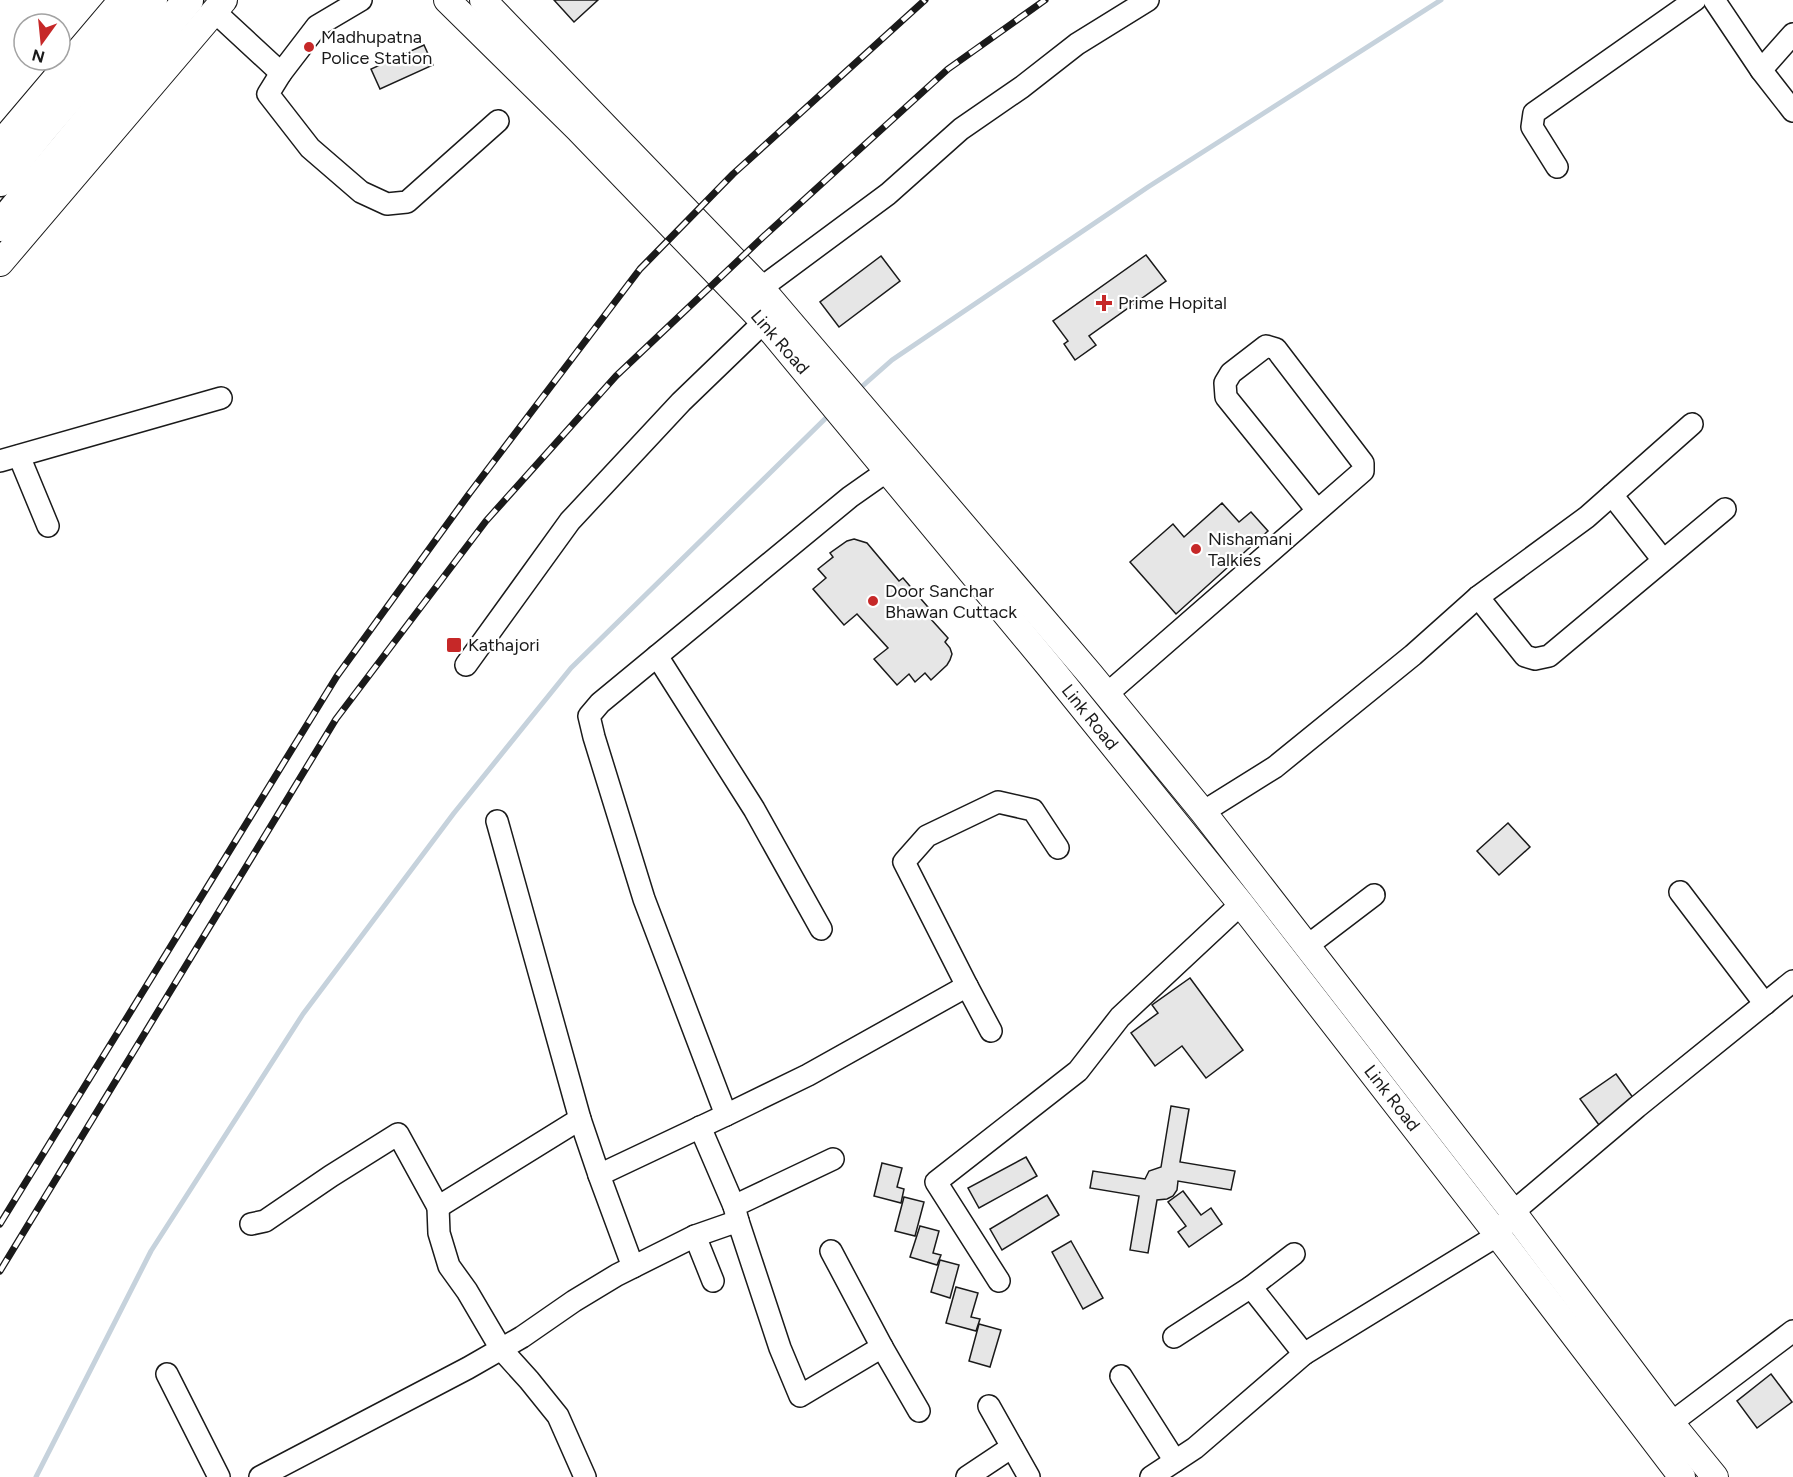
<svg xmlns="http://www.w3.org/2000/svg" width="1793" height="1477" font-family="Figtree,sans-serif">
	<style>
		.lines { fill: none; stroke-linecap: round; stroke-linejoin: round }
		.stream { stroke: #c6d2dc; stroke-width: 5 }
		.building { fill: #e6e6e6; stroke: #1a1a1a; stroke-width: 1.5 }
		.minor-casing { stroke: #1a1a1a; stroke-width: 24 }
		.major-casing { stroke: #1a1a1a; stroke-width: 28 }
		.highway-casing { stroke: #1a1a1a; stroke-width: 33 }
		.minor { stroke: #fff; stroke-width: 21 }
		.major { stroke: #fff; stroke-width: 26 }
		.highway { stroke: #fff; stroke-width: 30 }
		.rail-casing { stroke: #1a1a1a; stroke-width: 7 }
		.rail { stroke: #fff; stroke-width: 4.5; stroke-dasharray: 14; stroke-linecap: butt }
		.poi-dot { fill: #c62828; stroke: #fff; stroke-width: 2 }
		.labels { text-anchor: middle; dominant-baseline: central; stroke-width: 4.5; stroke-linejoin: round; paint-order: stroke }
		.poi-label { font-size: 18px; fill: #1a1a1a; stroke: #fff; text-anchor: start }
		.street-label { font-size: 18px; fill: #1a1a1a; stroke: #fff }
	</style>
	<rect width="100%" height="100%" fill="#fff"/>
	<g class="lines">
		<!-- stream -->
		<g class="stream">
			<path d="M 858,390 L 892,360 L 1148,187 L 1441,0"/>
			<path d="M 36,1477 L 151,1251 L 303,1014 L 454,813 L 571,668 L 831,413"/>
		</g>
	</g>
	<!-- building -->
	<g class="building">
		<path d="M 554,0 L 598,0 L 574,22 Z"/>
		<path d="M 424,45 L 433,65 L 380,89 L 371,69 Z"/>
		<path d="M 1146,255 L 1166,281 L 1089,336 L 1096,345 L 1075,360 L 1064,344 L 1068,341 L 1053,321 Z"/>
		<path d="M 881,256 L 900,281 L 839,327 L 820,302 Z"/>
		<path d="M 1222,503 L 1239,522 L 1251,512 L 1268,531 L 1176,614 L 1130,562 L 1173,524 L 1184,537 Z"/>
		<path d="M 854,539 L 867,543 L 899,581 L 903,578 L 933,613 L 929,617 L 948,638 L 945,642 L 950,648 L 952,654 L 950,660 L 947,665 L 931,680 L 925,673 L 915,682 L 909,674 L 897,685 L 874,659 L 888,648 L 857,614 L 844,625 L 813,589 L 826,578 L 818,569 L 833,557 L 830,553 L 847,541 Z"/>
		<path d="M 1508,823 L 1530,847 L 1499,875 L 1477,851 Z"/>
		<path d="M 1190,978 L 1243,1050 L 1206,1078 L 1182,1046 L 1155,1066 L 1131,1033 L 1158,1013 L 1152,1005 Z"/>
		<path d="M 1616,1074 L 1634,1099 L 1599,1125 L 1580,1099 Z"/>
		<path d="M 1171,1106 L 1189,1109 L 1180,1162 L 1235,1171 L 1231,1190 L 1178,1181 L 1177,1190 L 1173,1196 L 1167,1199 L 1157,1200 L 1148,1253 L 1130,1250 L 1139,1196 L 1090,1188 L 1093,1171 L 1145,1179 L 1149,1171 L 1161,1167 Z"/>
		<path d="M 1026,1157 L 1037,1176 L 979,1208 L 968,1188 Z"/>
		<path d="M 882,1163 L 902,1168 L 897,1187 L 904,1189 L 901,1203 L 874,1196 Z"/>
		<path d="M 1183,1191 L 1201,1215 L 1211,1208 L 1222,1224 L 1189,1247 L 1178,1232 L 1186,1226 L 1168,1202 Z"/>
		<path d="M 1047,1195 L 1059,1215 L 1002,1250 L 990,1229 Z"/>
		<path d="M 904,1197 L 924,1202 L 915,1236 L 895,1231 Z"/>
		<path d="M 920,1226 L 939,1231 L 933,1253 L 941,1255 L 937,1265 L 910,1257 Z"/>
		<path d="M 1071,1241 L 1103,1298 L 1083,1309 L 1052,1252 Z"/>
		<path d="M 940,1260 L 959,1265 L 950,1298 L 931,1292 Z"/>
		<path d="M 956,1287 L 978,1293 L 971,1317 L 980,1319 L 976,1331 L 946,1323 Z"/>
		<path d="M 979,1324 L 1001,1330 L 990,1367 L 969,1361 Z"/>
		<path d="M 1771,1374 L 1792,1402 L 1757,1428 L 1737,1401 Z"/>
	</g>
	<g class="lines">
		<!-- minor casing -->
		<g class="minor-casing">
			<g id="minor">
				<path d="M 1714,0 L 1761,70 L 1793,111"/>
				<path d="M 214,11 L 281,73 L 317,26 L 361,0"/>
				<path d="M 1761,70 L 1793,34"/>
				<path d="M 281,73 L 268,94 L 310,148 L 361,192 L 387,204 L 407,202 L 498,121"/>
				<path d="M 1557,167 L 1532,127 L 1534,113 L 1695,0"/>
				<path d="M 761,288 L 888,194 L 961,129 L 1022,87 L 1077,44 L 1148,0"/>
				<path d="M 19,456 L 48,526"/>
				<path d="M 0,461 L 221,398"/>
				<path d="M 1612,495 L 1663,560"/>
				<path d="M 1478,597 L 1525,656 L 1535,659 L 1549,656 L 1725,509"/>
				<path d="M 657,656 L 754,809 L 821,929"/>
				<path d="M 466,665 L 570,521 L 681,402 L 764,322"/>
				<path d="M 1107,694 L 1363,471 L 1363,463 L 1276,349 L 1266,346 L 1231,373 L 1225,383 L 1226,397 L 1317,510"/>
				<path d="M 1203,812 L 1275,767 L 1413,655 L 1478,597 L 1587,517 L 1692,424"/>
				<path d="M 497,821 L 580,1119 L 599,1175 L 726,1115 L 644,899 L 594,737 L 589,716 L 600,703 L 850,497 L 887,471"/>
				<path d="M 1680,892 L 1765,1004"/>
				<path d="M 1307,946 L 1374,895"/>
				<path d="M 967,986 L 904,862 L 927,836 L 998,802 L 1033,810 L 1058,848"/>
				<path d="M 726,1115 L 808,1075 L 967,986 L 991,1031"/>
				<path d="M 700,1127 L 734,1206"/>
				<path d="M 599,1175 L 633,1267"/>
				<path d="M 438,1207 L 439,1233 L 449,1266 L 467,1291 L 501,1349 L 529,1380 L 558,1416 L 585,1477"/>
				<path d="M 738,1221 L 734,1206 L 833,1159"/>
				<path d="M 251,1224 L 265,1221 L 331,1176 L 398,1134 L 438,1207 L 580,1119"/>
				<path d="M 695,1236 L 713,1281"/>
				<path d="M 831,1251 L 882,1347"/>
				<path d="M 999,1281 L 936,1182 L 1078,1071 L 1120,1017 L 1241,904"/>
				<path d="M 1251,1287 L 1294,1254"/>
				<path d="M 1174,1337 L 1251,1287 L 1304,1354"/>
				<path d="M 167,1374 L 219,1477"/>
				<path d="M 1121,1376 L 1175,1461"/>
				<path d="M 989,1406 L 1029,1477"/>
				<path d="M 1671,1423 L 1793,1331"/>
				<path d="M 260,1477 L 468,1368 L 522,1337 L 574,1301 L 617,1275 L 695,1236 L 738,1221 L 780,1348 L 800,1396 L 882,1347 L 919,1411"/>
				<path d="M 967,1477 L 1012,1447"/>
				<path d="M 1151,1477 L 1195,1448 L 1304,1354 L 1498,1235 L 1513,1212 L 1637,1107 L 1793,981"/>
			</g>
		</g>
		<!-- major casing -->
		<g class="major-casing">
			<g id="major">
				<path d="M 447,0 L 578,129 L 764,322 L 1049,666 L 1241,904 L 1490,1225 L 1682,1477"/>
				<path d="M 483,0 L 761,288 L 1090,674 L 1203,812 L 1513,1212 L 1671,1423 L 1715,1477"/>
				<path d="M 0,144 L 122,0"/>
				<path d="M 0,263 L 224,0"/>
			</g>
		</g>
		<!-- highway casing -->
		<g class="highway-casing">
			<g id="highway">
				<path d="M 0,181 L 42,129 L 152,0"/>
				<path d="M 0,226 L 188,0"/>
			</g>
		</g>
		<!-- minor -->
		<use href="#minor" class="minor"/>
		<!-- major -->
		<use href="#major" class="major"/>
		<!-- highway -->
		<use href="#highway" class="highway"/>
		<!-- rail casing -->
		<g class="rail-casing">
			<g id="rail">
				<path d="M 0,1224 L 337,676 L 469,494 L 640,269 L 733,174 L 925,0"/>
				<path d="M 0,1271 L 336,719 L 486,521 L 616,376 L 763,237 L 948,69 L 1045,0"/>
			</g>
		</g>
		<!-- rail -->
		<use href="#rail" class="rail"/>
	</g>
	<!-- markers -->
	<g class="poi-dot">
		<circle cx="309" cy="47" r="6"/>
		<path d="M1101 294h6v6h6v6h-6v6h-6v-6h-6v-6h6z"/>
		<circle cx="1196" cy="549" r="6"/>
		<circle cx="873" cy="601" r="6"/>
		<rect x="446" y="637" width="16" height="16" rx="3"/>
	</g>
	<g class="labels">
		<!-- poi labels -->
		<g class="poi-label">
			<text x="321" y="37">Madhupatna<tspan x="321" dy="21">Police Station</tspan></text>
			<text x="1118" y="303">Prime Hopital</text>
			<text x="1208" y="539">Nishamani<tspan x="1208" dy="21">Talkies</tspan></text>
			<text x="885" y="591">Door Sanchar<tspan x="885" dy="21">Bhawan Cuttack</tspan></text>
			<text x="468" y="645">Kathajori</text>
		</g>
		<!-- street labels -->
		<g class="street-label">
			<text transform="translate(780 342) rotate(49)">Link Road</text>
			<text transform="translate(1090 717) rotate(51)">Link Road</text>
			<text transform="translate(1392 1098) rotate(52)">Link Road</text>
		</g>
	</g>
	<!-- north arrow -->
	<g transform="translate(42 42) rotate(195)"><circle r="28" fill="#ffffff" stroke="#a3a3a3" stroke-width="1.5"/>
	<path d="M0-4.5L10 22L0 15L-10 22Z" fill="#c62828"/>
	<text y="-9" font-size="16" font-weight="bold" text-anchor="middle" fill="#1a1a1a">N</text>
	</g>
</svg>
